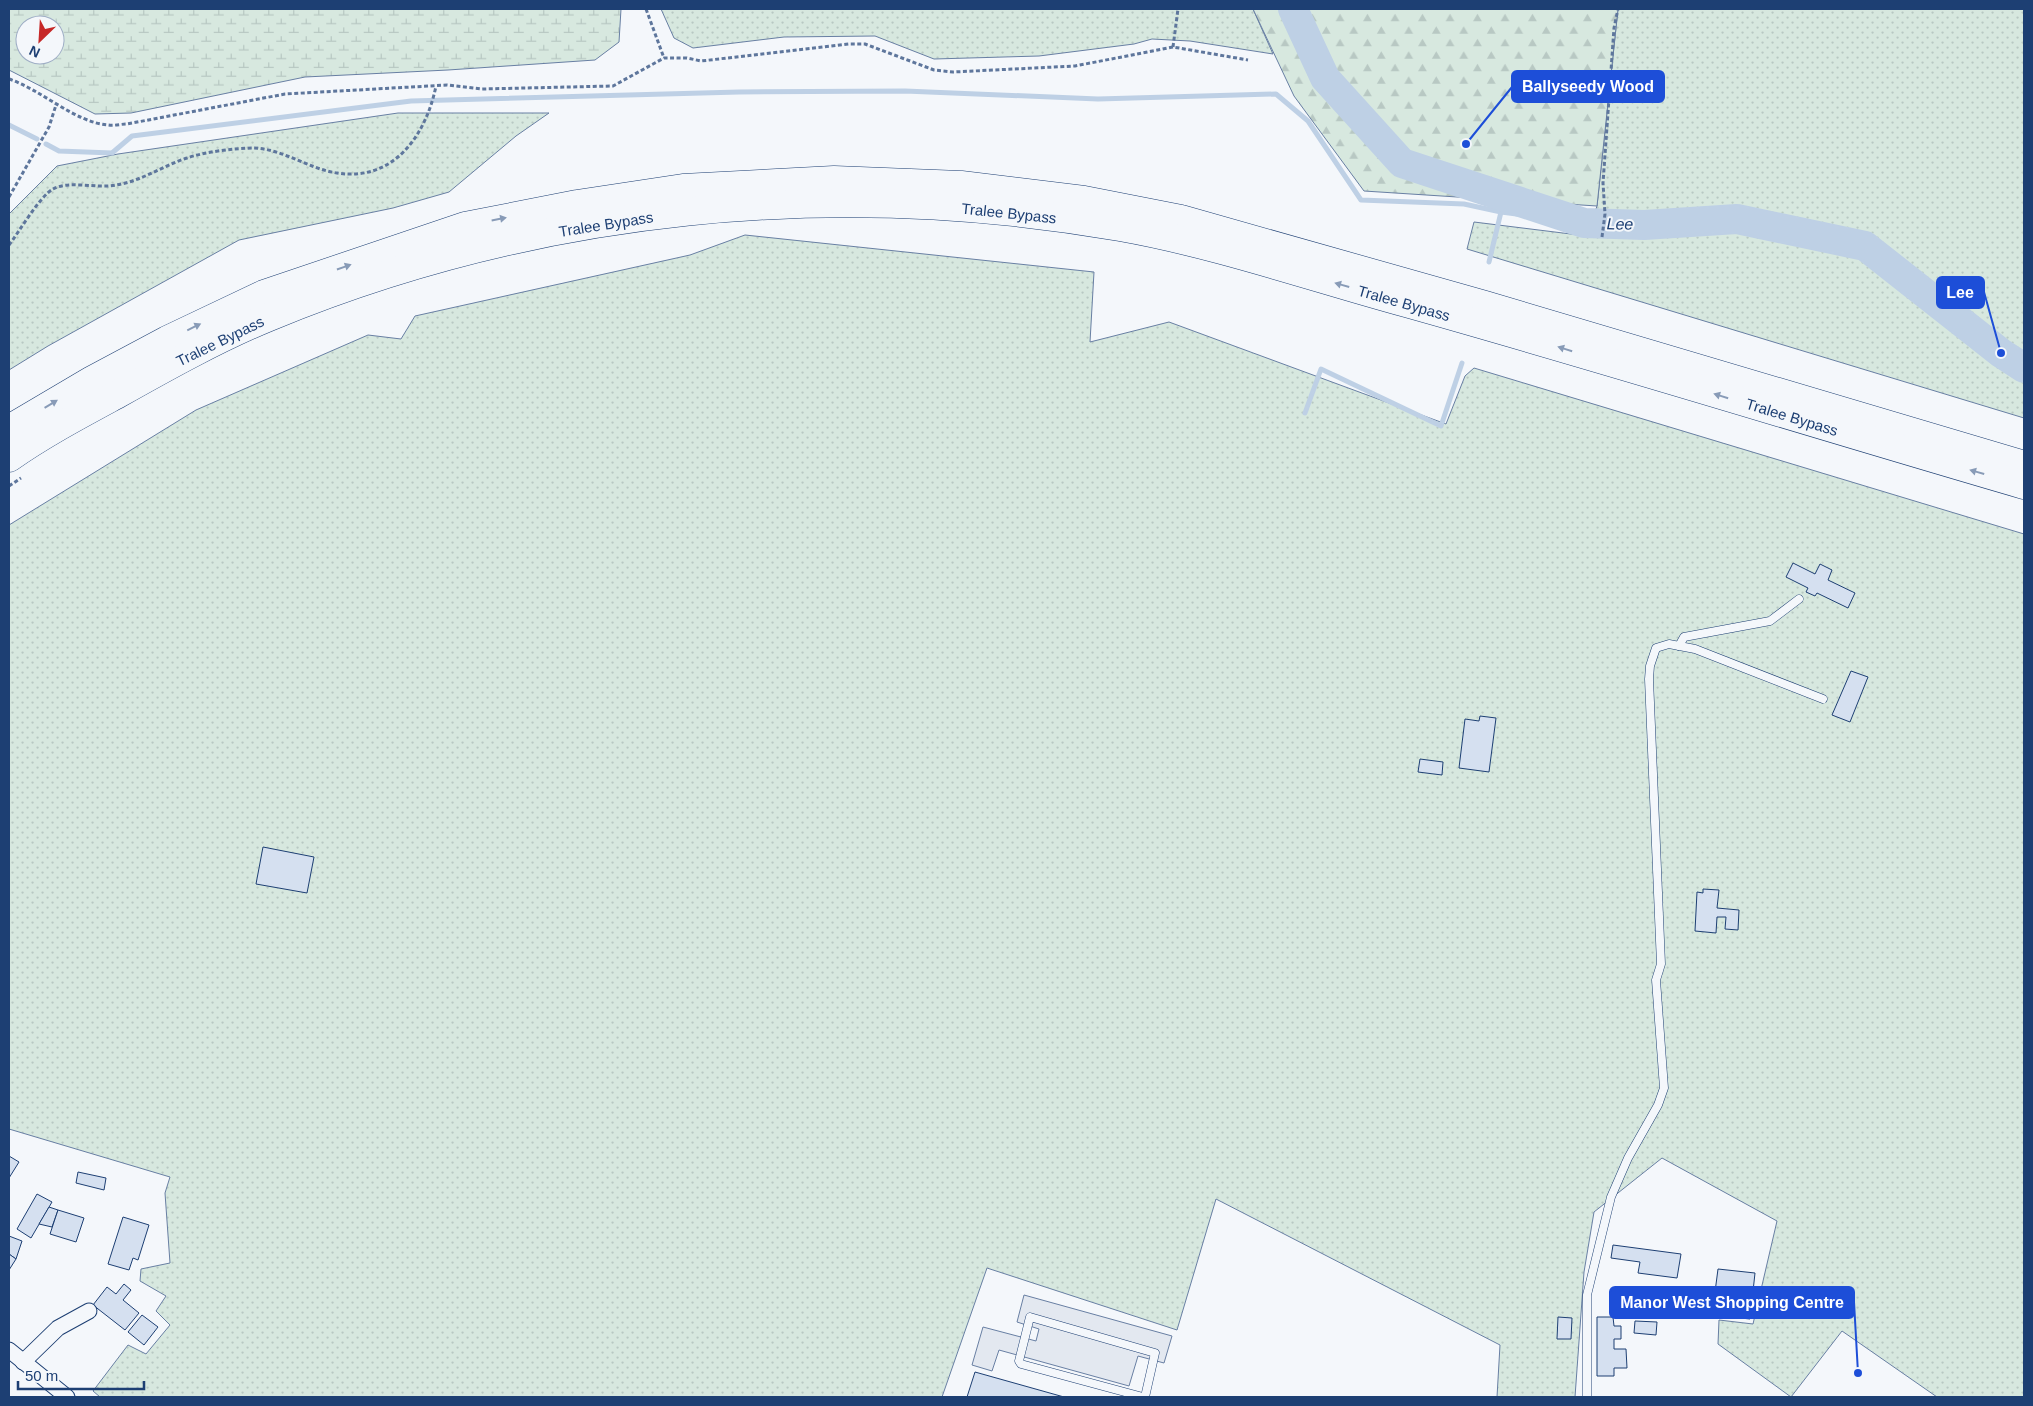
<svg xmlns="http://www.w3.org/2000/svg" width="2033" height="1406" font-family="Helvetica,sans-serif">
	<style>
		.grass { fill: url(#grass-dots); stroke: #687fa3 }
		.forest { fill: url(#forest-firs); stroke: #687fa3 }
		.wetland { fill: url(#wetland-marsh); stroke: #687fa3; fill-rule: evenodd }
		.parking { fill: #e3e8f0; stroke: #687fa3 }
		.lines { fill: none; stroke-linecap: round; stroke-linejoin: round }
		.stream { stroke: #bed0e5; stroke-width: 5 }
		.river { stroke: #bed0e5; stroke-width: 30 }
		.building { fill: #d5e0f0; stroke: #1d3f73 }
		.lane-casing { stroke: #1d3f73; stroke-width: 9 }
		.street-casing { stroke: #1d3f73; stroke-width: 17 }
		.highway-casing { stroke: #1d3f73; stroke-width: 29 }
		.path { stroke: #5e769c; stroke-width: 3; stroke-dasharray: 4 2.5; stroke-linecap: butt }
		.lane { stroke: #f4f7fb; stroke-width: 8 }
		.street { stroke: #f4f7fb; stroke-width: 15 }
		.highway { stroke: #f4f7fb; stroke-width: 28 }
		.oneway { fill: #889bb7 }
		.labels { text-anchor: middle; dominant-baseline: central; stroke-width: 4; stroke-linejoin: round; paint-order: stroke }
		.street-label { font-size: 15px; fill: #1d3f73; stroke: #f4f7fb }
		.water-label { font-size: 16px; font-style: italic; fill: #1d3f73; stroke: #f4f7fb }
		.leader { fill: none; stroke: #1d4ed8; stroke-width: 2 }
		.callout-dot { fill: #1d4ed8; stroke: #f4f7fb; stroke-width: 2 }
		.callout { fill: #1d4ed8; stroke: #1d4ed8; stroke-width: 2 }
		.callout-label { font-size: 16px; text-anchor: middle; font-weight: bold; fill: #fff }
	</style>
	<defs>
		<pattern id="grass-dots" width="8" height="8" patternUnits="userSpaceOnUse" patternTransform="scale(1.25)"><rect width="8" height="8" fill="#d7e8df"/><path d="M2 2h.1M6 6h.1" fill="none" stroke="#b8c8c3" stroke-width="1.8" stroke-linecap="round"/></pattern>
		<pattern id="forest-firs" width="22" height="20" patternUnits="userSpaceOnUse" patternTransform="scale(1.25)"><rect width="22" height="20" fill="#d7e8df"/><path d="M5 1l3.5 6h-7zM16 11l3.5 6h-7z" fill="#b8c8c3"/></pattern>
		<pattern id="wetland-marsh" width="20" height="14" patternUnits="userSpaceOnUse" patternTransform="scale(1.25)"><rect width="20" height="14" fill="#d7e8df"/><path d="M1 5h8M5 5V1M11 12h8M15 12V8" fill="none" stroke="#b8c8c3"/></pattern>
	</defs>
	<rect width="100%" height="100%" fill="#f4f7fb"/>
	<!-- grass -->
	<g class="grass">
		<path d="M 661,9 L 1253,9 L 1273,54 L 1190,41 L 1152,39 L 1134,44 L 1039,56 L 934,59 L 875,36 L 784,37 L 693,48 L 674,38 Z"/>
		<path d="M 1618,9 L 2024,9 L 2024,418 L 1467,249 L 1474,222 L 1587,236 L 1597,206 Z"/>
		<path d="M 398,113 L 549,113 L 516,136 L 449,192 L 393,208 L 239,240 L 48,346 L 9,370 L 9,214 L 57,166 L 118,154 Z"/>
		<path d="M 745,235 L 1094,272 L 1090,342 L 1169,322 L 1446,424 L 1465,376 L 1474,368 L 2024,534 L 2024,1397 L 1937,1397 L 1842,1331 L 1791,1397 L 1718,1344 L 1719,1320 L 1753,1324 L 1777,1221 L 1662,1158 L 1594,1212 L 1584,1272 L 1575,1397 L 1497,1397 L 1500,1345 L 1216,1199 L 1177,1330 L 987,1268 L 942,1397 L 100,1397 L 93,1391 L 128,1345 L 146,1354 L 170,1325 L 156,1311 L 166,1296 L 140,1281 L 141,1269 L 170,1263 L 165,1193 L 170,1177 L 9,1129 L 9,525 L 196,410 L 368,335 L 401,339 L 415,316 L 690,255 Z"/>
	</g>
	<!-- forest -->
	<path class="forest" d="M 1253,9 L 1618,9 L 1597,206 L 1364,191 L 1294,96 Z"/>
	<!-- wetland -->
	<path class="wetland" d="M 9,9 L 621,9 L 619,42 L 595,60 L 448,70 L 305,77 L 131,113 L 95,114 L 9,70 ZM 25,25 L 55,25 L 55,55 L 25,55 Z"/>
	<!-- parking -->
	<path class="parking" d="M 1024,1295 L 1172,1336 L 1164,1363 L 1138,1356 L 1129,1386 L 999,1350 L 992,1371 L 972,1365 L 983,1327 L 1036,1341 L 1039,1329 L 1017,1322 Z"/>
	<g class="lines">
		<!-- stream -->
		<g class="stream">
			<path d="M 9,125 L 37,139"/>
			<path d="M 46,144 L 59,151 L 112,153 L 132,136 L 411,101 L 739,92 L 905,91 L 1098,99 L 1276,94 L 1308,121 L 1361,200 L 1464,204 L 1501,212 L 1584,223"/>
			<path d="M 1489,262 L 1501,212"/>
			<path d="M 1305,413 L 1321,369 L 1441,426 L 1462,363"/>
		</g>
		<!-- river -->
		<path class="river" d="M 1293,9 L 1325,78 L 1402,163 L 1584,223 L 1644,225 L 1737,219 L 1865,246 L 2001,353 L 2024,368"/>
	</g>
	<!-- building -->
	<g class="building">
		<path d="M 1793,563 L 1815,574 L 1820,564 L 1832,570 L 1828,580 L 1855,593 L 1848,608 L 1817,593 L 1815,596 L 1806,592 L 1808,588 L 1786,577 Z"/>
		<path d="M 1851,671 L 1868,677 L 1850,722 L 1832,715 Z"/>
		<path d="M 1480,716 L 1496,718 L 1489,772 L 1459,768 L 1465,719 L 1479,721 Z"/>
		<path d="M 1420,759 L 1443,762 L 1442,775 L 1418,772 Z"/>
		<path d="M 263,847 L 314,857 L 307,893 L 256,884 Z"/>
		<path d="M 1703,889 L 1719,890 L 1717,908 L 1739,910 L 1738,930 L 1725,929 L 1726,917 L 1717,917 L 1716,933 L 1695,931 L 1697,892 L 1703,893 Z"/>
		<path d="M 9,1156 L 19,1162 L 9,1178 Z"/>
		<path d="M 78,1172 L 106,1178 L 104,1190 L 76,1183 Z"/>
		<path d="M 37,1194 L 52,1202 L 31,1238 L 17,1229 Z"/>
		<path d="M 49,1207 L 58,1210 L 52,1227 L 39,1224 Z"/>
		<path d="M 58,1210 L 84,1218 L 76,1242 L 50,1234 Z"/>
		<path d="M 123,1217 L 149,1225 L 138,1260 L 133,1258 L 129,1270 L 108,1264 Z"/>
		<path d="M 9,1236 L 22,1241 L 16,1259 L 9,1254 Z"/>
		<path d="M 1613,1245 L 1681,1254 L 1677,1278 L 1638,1273 L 1640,1262 L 1611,1258 Z"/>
		<path d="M 9,1254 L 16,1259 L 9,1270 Z"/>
		<path d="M 1718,1269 L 1755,1273 L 1750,1319 L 1712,1315 Z"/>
		<path d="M 124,1284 L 131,1290 L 123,1300 L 139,1313 L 125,1330 L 93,1305 L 107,1287 L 116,1294 Z"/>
		<path d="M 142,1315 L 158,1327 L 144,1345 L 128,1332 Z"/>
		<path d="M 1558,1317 L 1572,1318 L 1571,1339 L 1557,1339 Z"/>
		<path d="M 1597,1317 L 1613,1317 L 1614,1326 L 1621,1326 L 1621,1339 L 1614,1339 L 1614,1349 L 1626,1349 L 1627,1368 L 1614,1368 L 1614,1376 L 1597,1376 Z"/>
		<path d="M 1635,1321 L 1657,1322 L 1656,1335 L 1634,1333 Z"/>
		<path d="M 975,1372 L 1064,1397 L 967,1397 Z"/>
	</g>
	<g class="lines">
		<!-- lane casing -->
		<g class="lane-casing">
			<g id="lane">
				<path d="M 1679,646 L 1684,637 L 1770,621 L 1799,599"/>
				<path d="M 1143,1397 L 1021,1364 L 1019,1361 L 1030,1317 L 1155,1353 L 1145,1397"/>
				<path d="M 1587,1397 L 1587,1295 L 1611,1197 L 1628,1158 L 1658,1105 L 1664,1088 L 1656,980 L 1661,964 L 1649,679 L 1650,666 L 1656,648 L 1669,644 L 1695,649 L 1823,699"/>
			</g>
		</g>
		<!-- street casing -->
		<g class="street-casing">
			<g id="street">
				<path d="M 9,1350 L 67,1397"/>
				<path d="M 23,1362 L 58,1328 L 89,1311"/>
			</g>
		</g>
		<!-- highway casing -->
		<g class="highway-casing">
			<g id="highway">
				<path d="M 9,429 L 92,380 L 167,340 L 264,294 L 465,226 L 577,204 L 683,188 L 834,180 L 961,185 L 1084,200 L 1181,219 L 1485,305 L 2024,465"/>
				<path d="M 9,458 C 43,434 81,414 118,394 C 166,367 218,338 269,317 C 537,206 834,177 1120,227 C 1216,244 1311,277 1406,303 C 1613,361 1818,425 2024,485"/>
			</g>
		</g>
		<!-- path -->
		<g class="path">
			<path d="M 646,9 L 664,58"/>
			<path d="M 1173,47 L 1178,9"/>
			<path d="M 9,79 C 40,89 76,123 108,125 C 114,126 121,124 127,124 L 285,94 L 447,85 L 482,89 L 613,86 L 664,58 L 687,58 L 701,61 L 849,44 L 865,44 L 934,70 L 953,72 L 1075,66 L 1173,47 L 1248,60"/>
			<path d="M 9,197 L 49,127 L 56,105"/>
			<path d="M 1602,237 L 1605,214 L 1603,183 L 1614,28 L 1618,9"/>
			<path d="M 9,245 C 19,232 40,196 53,189 C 69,180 97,189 116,185 C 142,181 162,166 187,158 C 204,152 235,148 254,148 C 283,149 309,169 337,173 C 394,182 426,135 436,86"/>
			<path d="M 9,486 L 21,478"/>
		</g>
		<!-- lane -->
		<use href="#lane" class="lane"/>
		<!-- street -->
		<use href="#street" class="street"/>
		<!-- highway -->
		<use href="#highway" class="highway"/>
	</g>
	<!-- one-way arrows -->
	<defs><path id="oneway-solid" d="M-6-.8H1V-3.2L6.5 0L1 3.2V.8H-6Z" transform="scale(1.25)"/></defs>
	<g class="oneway">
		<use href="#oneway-solid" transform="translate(499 219) rotate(-11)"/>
		<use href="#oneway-solid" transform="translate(344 267) rotate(-19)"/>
		<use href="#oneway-solid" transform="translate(1342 285) rotate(-164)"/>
		<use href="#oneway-solid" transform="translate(194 327) rotate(-26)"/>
		<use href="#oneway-solid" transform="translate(1565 349) rotate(-163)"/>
		<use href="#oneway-solid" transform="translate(1721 396) rotate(-163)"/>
		<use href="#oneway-solid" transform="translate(51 404) rotate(-31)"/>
		<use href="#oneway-solid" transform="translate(1977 472) rotate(-164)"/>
	</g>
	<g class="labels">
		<!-- street labels -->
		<g class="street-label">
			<text transform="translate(1009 213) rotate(6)">Tralee Bypass</text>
			<text transform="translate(606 224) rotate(-9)">Tralee Bypass</text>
			<text transform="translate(1404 303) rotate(16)">Tralee Bypass</text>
			<text transform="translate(220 341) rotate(-26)">Tralee Bypass</text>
			<text transform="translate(1792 417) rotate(17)">Tralee Bypass</text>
		</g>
		<!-- water labels -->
		<g class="water-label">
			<text transform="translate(1620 224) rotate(1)">Lee</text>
		</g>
	</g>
	<!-- callouts -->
	<path class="leader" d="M1466 144L1512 87M2001 353L1984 292M1858 1373L1854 1302"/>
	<g class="callout-dot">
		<circle cx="1466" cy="144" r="5"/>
		<circle cx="2001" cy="353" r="5"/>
		<circle cx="1858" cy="1373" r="5"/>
	</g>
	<g class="callout">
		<rect x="1512" y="71" width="152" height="31" rx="5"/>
		<rect x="1937" y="277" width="47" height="31" rx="5"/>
		<rect x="1610" y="1287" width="244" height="31" rx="5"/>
	</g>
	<g class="callout-label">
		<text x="1588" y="92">Ballyseedy Wood</text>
		<text x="1960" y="298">Lee</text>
		<text x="1732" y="1308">Manor West Shopping Centre</text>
	</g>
	<!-- border -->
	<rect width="2033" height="1406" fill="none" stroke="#1d3f73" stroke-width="20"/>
	<!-- north arrow -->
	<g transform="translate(40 40) rotate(205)"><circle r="24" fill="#f4f7fb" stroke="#9eadc5"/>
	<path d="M0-4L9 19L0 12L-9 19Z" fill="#c62828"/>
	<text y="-8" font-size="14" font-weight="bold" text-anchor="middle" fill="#1d3f73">N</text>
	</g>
	<!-- scale -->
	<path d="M18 1381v8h126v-8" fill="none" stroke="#1d3f73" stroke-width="2.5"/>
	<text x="25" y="1381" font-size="15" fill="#1d3f73" stroke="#f4f7fb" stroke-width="4" paint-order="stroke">50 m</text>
</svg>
